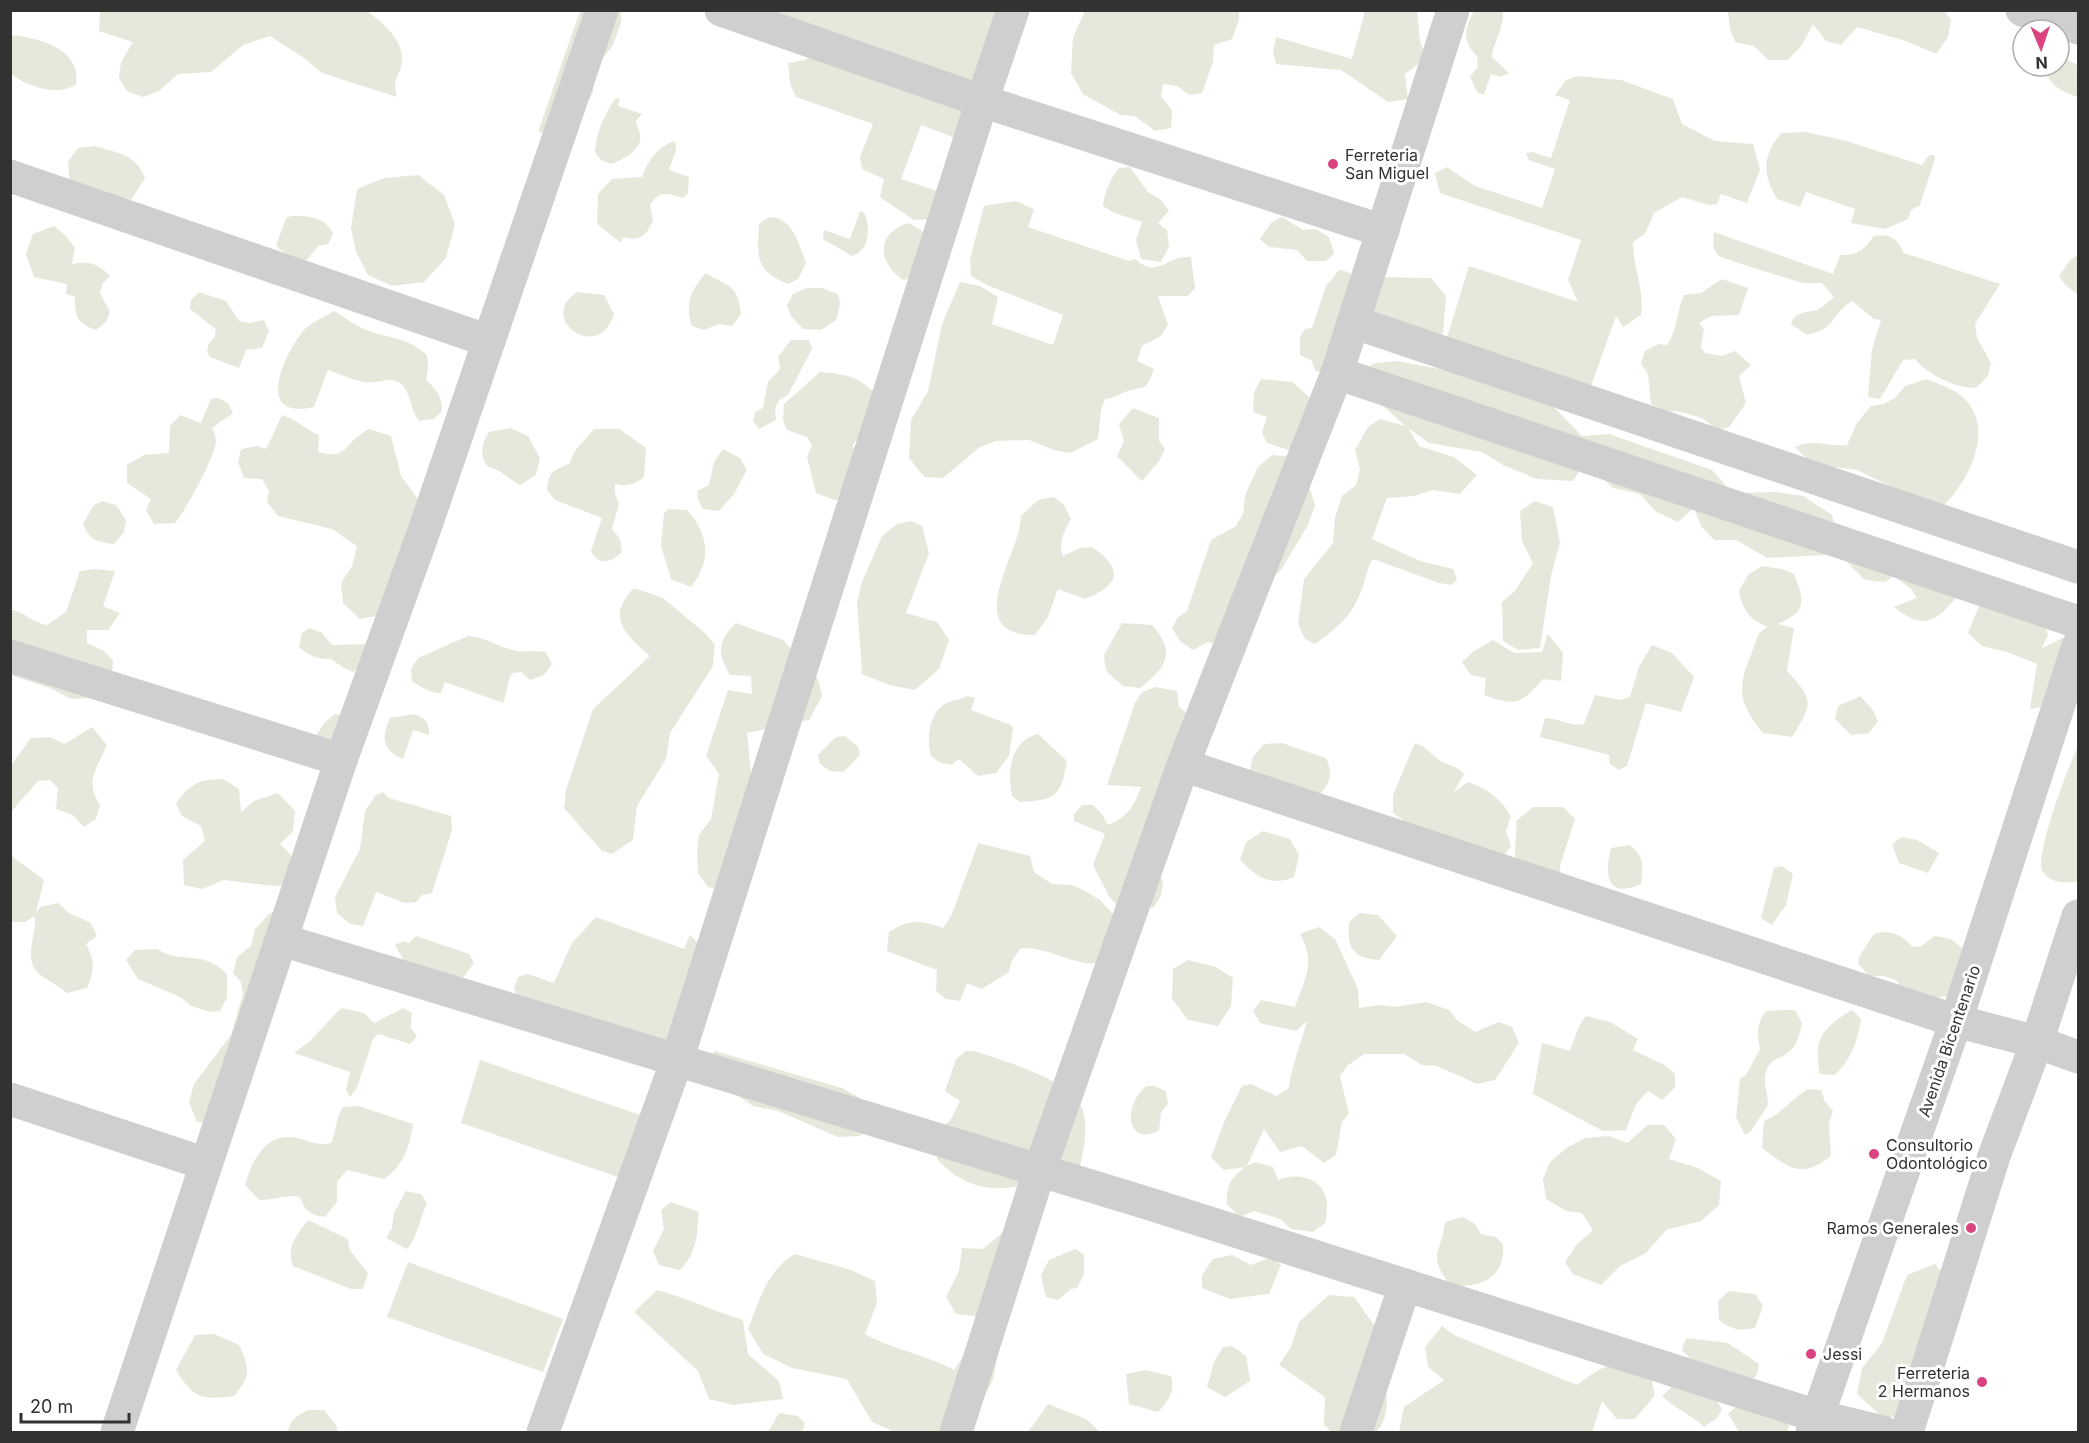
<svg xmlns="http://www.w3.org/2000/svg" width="2089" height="1443" font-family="Inter,sans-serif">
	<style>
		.green { fill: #e7e8dc }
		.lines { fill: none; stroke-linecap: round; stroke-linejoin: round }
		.minor { stroke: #cfcfcf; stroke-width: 33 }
		.poi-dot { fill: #da4380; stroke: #fff; stroke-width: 2 }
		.labels { text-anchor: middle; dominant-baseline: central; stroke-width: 6; stroke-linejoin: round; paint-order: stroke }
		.poi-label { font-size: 16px; fill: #323232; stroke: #fff; text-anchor: start }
		.street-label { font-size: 16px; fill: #323232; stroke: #fff }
	</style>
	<rect width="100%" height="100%" fill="#fff"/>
	<!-- green -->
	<g class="green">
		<path d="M 1417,10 L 1420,41 L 1426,58 L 1405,74 L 1408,99 L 1388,102 L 1341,70 L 1276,64 L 1273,51 L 1276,37 L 1352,59 L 1365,11 Z"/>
		<path d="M 100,11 L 367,11 C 382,22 403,39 402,60 C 401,76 391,78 397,97 L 322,73 L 304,58 L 270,36 L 243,45 L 211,72 L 178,74 L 159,91 L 143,97 L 127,91 L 119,78 L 121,62 L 133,42 L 99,31 Z"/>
		<path d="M 580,11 L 621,11 L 621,23 L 613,45 L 596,67 L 593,92 L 570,135 L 538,132 Z"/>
		<path d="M 771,11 L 1008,11 L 982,88 Z"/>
		<path d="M 1085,11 L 1239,11 L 1239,20 L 1232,39 L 1214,45 L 1213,62 L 1202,93 L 1189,95 L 1177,86 L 1163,84 L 1161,96 L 1172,110 L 1171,128 L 1155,131 L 1135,116 L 1120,115 L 1083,94 L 1071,73 L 1073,37 Z"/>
		<path d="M 1474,11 L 1503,11 C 1504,28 1494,40 1492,57 L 1509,73 L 1500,77 L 1491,74 L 1484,95 L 1477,92 L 1470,77 L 1478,66 L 1477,56 C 1462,41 1464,29 1474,11 Z"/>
		<path d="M 1944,11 L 1951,19 L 1948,37 L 1936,54 L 1906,41 L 1857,27 L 1841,45 L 1826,41 L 1813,24 L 1802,45 L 1788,60 L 1768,60 L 1754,46 L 1735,42 L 1730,29 L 1728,11 Z"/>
		<path d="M 11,35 C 40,38 81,49 76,84 C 59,97 28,87 11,74 Z"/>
		<path d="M 818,50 L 935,88 L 977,122 L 955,138 L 921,125 L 901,179 L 935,190 L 948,205 L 934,219 L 914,220 L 880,197 L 884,179 L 862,169 L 860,157 L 873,124 L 796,97 L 790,84 L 788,63 L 805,60 Z"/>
		<path d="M 2065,59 L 2078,65 L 2078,97 C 2065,93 2048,85 2046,70 L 2059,66 L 2059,62 Z"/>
		<path d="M 1578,76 L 1621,80 L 1673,99 L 1682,124 L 1715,141 L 1753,144 L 1760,170 L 1747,203 L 1721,194 L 1717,204 L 1709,205 L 1682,197 L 1654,213 L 1645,234 L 1633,242 C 1633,268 1645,290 1641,315 L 1623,327 L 1616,316 L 1589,392 L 1445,344 L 1469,266 L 1578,302 L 1568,280 L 1581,240 L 1440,193 L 1435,173 L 1447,167 L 1475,186 L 1542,208 L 1555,169 L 1529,160 L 1526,153 L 1533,152 L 1551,158 L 1570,100 L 1555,95 L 1566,80 Z"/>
		<path d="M 620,98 L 618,106 L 642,114 L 636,121 C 636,126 640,130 640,135 C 643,150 622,160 611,164 L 601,160 L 595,152 C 597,131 603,117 615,99 Z"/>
		<path d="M 1805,132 L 1843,140 L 1922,165 L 1929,155 L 1934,155 L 1935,159 L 1920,205 L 1911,210 L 1908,219 L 1885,229 L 1851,223 L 1855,209 L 1806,192 L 1800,207 L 1777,199 C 1762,173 1762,157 1781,133 Z"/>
		<path d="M 675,141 L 676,150 L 669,170 L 689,177 L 688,193 L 683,198 C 668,193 659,190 650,205 L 653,221 C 646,236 639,242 623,237 L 621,243 L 597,224 L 598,194 L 612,179 L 642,177 C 648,160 658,146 675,141 Z"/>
		<path d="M 95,146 C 117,153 136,154 145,178 L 131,200 L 70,184 L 68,162 L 78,148 Z"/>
		<path d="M 1130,167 L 1148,192 L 1161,200 L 1169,211 L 1158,223 L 1167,230 L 1169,247 L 1161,262 L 1141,259 L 1136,240 L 1142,222 L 1114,213 L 1103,206 C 1105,190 1110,180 1119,168 Z"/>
		<path d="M 418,175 L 444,195 L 455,224 L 446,258 L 424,282 L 392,286 L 368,275 L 356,252 L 351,228 L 357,189 L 384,178 Z"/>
		<path d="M 1016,201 L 1034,209 L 1028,227 L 1129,261 L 1135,259 C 1159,280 1167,254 1191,257 L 1195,288 L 1188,296 L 1158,296 L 1168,325 L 1161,336 L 1142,346 L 1137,361 L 1154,369 C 1145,394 1144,385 1125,392 C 1117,395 1113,398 1105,399 L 1101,410 L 1098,439 L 1070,453 L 1054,450 L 1029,440 L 996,441 L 980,447 L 943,478 L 924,477 L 909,458 L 911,420 L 928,391 L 942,324 L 960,282 L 980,286 L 998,297 L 992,324 L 1053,345 L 1063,315 L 989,286 L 971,276 L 970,259 L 984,206 Z"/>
		<path d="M 860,211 L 865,214 C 870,231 870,249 852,256 L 823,239 L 824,230 L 850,239 Z"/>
		<path d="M 291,216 C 309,216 325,216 333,234 L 328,244 L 318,246 L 307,260 L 294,261 L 276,246 L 286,218 Z"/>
		<path d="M 769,217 C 793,217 799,245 806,263 L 798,279 L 788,284 C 755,271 757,256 759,224 Z"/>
		<path d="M 1282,217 L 1303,230 L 1316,229 L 1329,237 L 1334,253 L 1326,261 L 1307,261 L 1297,250 L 1269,247 L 1260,239 L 1271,223 Z"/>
		<path d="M 909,223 L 922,231 L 932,246 L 915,277 L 903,280 C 877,263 876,232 909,223 Z"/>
		<path d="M 54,226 L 65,235 L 75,248 L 72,264 C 90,261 97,263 110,276 L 103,283 L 100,293 L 110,312 L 106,322 L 96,330 C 77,323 75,317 75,297 L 66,294 L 67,284 L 34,277 L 26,254 L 33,234 Z"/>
		<path d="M 1714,232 L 1833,274 L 1840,255 C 1857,256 1864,250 1874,236 C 1890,233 1897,239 1904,253 L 2000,284 L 1975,324 L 1977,338 L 1991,363 L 1988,376 L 1976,388 C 1955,388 1928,375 1915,359 L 1903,360 L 1880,399 L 1868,397 L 1872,350 L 1881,320 L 1874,319 L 1852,301 C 1830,314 1837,329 1807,335 L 1791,324 C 1795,311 1806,313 1817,310 C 1823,308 1828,301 1834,297 L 1822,283 C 1816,283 1809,284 1803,283 C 1793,280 1722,259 1718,255 C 1712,248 1713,240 1714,232 Z"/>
		<path d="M 2078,255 L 2078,294 L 2066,286 L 2059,276 L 2070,260 Z"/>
		<path d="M 1339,270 L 1348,272 L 1357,280 L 1325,373 L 1315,371 L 1312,361 L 1300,355 L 1300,337 L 1305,329 L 1312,328 L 1326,286 Z"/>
		<path d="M 706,273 C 731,289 737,283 741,314 L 732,326 L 719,324 L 704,330 L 692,326 C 685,303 690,291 706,273 Z"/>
		<path d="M 1381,277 L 1431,278 L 1446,296 L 1443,333 L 1425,355 L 1376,344 L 1366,282 Z"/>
		<path d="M 1722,279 L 1748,288 L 1739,315 L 1711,316 L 1699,323 L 1704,329 L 1701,348 L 1705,353 L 1722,356 L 1735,351 L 1751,365 L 1739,376 L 1746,403 L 1729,427 L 1718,430 L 1702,418 L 1677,411 L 1664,412 L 1651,404 L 1648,375 L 1641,363 L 1645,351 L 1659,344 L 1667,345 C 1678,329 1676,313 1684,295 L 1701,293 Z"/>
		<path d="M 807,288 L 822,288 L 838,294 L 840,304 L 836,320 L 821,330 L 803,329 L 791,316 L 787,305 L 793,294 Z"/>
		<path d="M 199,292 L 226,301 L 239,321 L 249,323 L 264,320 L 269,331 L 262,348 L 246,350 L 239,368 L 210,357 L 207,352 L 209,343 L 215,336 L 216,329 L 190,309 L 191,300 Z"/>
		<path d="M 577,292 L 604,295 L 614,314 C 599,364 536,319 577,292 Z"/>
		<path d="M 334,311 C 343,316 350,322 358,326 C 384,340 400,332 427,355 L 428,368 L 426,380 C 437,390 442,396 442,411 L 434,419 L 419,421 C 410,408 411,396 404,387 C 393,373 378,385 364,382 C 352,380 340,374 328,370 L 314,407 C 255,421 282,357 303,331 C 310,323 324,317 334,311 Z"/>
		<path d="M 791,340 L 809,340 L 812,349 L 788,395 L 780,399 L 775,408 L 776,420 L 759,429 L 753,421 L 755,412 L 763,408 L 768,382 L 780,369 L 778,357 Z"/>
		<path d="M 1397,361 L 1496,380 L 1550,403 L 1582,436 L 1609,434 L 1712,470 L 1732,493 L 1776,492 L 1803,496 L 1832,515 L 1836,530 L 1827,555 L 1767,558 L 1736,540 L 1714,540 L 1701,526 L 1694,508 L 1678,522 L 1655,511 L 1640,494 L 1613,488 L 1586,461 L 1573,481 L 1537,479 L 1503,465 L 1482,452 L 1429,443 L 1408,428 L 1419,446 L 1454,457 L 1477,475 L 1460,494 L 1433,490 L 1414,496 L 1387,498 L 1372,539 L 1420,561 L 1453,569 L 1457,579 L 1452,585 L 1439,583 L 1373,559 C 1367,567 1366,579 1362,589 C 1353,615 1337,628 1315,644 L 1305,639 L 1298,624 L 1304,579 L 1333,543 L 1335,518 L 1342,496 L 1356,485 L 1360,469 L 1355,450 L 1368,427 L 1380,419 L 1405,426 L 1380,403 L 1363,370 L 1375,363 Z"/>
		<path d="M 820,372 C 848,374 861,377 880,399 L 862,433 L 852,446 L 860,452 L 851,499 L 834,500 L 816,493 L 807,457 L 812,445 L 807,437 L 787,430 L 783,420 L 784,404 Z"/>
		<path d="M 1261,379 L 1293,382 C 1301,391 1310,396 1318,406 L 1306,447 L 1289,450 L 1267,443 L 1262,432 L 1267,417 L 1253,412 L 1254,392 Z"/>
		<path d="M 1926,379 C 1935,383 1947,386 1956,392 C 1999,420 1972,479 1942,507 L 1898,490 L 1857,470 L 1812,464 L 1795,447 C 1812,438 1828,447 1847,445 L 1857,423 L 1871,406 L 1884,404 L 1896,397 L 1905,386 Z"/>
		<path d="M 218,398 L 228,403 L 233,413 L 212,428 C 214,432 216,438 216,442 C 215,456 185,512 175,523 L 154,524 L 146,510 L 151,499 L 127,483 L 127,465 L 144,455 L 169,453 L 170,426 L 180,415 L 201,423 L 211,399 Z"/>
		<path d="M 1133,408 L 1159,418 L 1159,441 L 1165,449 L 1159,461 L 1142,481 L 1117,456 L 1124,442 L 1119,424 Z"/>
		<path d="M 282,415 C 297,420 305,429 319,435 L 318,452 C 349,461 343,442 369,429 L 391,436 L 401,476 L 429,514 L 381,615 L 360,619 L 343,603 L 341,583 L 352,566 L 357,546 L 332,529 L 278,516 L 267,502 L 269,491 L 262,479 L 244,478 L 238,462 L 241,449 L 257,446 L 266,449 Z"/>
		<path d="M 511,428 L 528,436 L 540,458 L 536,475 L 520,485 C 509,479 500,469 488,467 C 479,455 481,444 489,432 Z"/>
		<path d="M 594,429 L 619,429 L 646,448 L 644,477 C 635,484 627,487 615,484 L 615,493 L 619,504 L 612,529 L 620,539 L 622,552 C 611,563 599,566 591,551 L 602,518 L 555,500 L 547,490 C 549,469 553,472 570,463 L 574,452 Z"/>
		<path d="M 723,449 L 740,458 L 747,470 L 734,494 L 719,511 L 703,509 L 698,500 L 697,491 L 709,485 L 714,462 Z"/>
		<path d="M 1272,455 L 1294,457 L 1306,477 L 1315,505 L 1308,525 L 1281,570 L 1269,580 L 1221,646 L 1207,642 L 1193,650 L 1181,642 L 1172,628 L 1178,617 L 1187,611 L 1211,540 L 1236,526 L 1243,514 L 1245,495 L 1258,467 Z"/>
		<path d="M 1054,497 L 1064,505 L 1071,519 C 1064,532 1058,542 1063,556 L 1080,548 L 1092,547 C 1125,569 1119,586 1085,599 L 1058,589 L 1048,617 L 1035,635 C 958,635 1021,553 1021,516 L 1038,500 Z"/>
		<path d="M 102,501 L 116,505 L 126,520 L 124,532 L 114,544 C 97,542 90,541 83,524 L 94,505 Z"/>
		<path d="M 1535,501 L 1553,507 L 1560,542 L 1551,576 L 1540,648 L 1518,650 L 1503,641 L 1502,602 L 1514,592 L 1533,563 L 1522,541 L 1520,511 Z"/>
		<path d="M 669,509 L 687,510 C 709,535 712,560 691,587 L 671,579 L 661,546 L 664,513 Z"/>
		<path d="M 911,521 L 922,526 L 929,553 L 906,613 L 937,622 L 949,640 L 939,669 L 915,690 L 889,685 L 862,674 L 857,602 L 862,582 L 882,536 L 897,524 Z"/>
		<path d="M 1844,559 L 1892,565 L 1891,578 L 1885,582 L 1865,580 Z"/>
		<path d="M 1762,566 L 1782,569 L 1794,574 C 1805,601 1807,611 1778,624 L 1794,628 L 1787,671 C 1814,700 1813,703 1792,737 L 1763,733 C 1729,692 1743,679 1759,633 L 1767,627 C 1749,618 1743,611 1739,591 L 1748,575 Z"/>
		<path d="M 94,569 L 115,571 L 103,606 L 120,613 L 108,630 L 87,630 L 87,643 L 104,651 L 113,660 L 112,674 L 89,698 L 71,699 L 50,688 L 11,675 L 10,609 C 24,612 33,623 47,625 L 66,612 L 80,571 Z"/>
		<path d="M 1896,578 L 1957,596 C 1936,623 1922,630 1894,607 L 1917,598 L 1911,589 Z"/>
		<path d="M 634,588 L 663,598 L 706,634 L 715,645 L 713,666 L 670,733 L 666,759 L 637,806 L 633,840 L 612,854 L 602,851 L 564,808 L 566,790 L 593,709 L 650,656 C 626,635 605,617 634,588 Z"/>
		<path d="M 1981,601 L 2044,622 L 2048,635 L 2042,648 L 2063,638 L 2078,639 L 2078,700 L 2030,709 L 2037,664 L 2007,652 L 1982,646 L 1968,633 Z"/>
		<path d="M 736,623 L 783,640 L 818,679 L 822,696 L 809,720 L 747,733 L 751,773 L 725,891 L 708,887 L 698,873 L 697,852 L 699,835 L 711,819 L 719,774 L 706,756 L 728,690 L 752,694 L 751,676 L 730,675 C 717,651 717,643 736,623 Z"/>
		<path d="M 1122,623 L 1152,625 C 1177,652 1166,668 1140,688 L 1123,686 L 1107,672 L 1105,666 L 1104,655 Z"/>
		<path d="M 309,628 L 321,632 L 332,645 L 367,644 L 369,659 L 353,672 L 344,668 L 331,659 C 317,659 310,657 299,647 L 302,633 Z"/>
		<path d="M 1548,634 L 1563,653 L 1561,681 L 1543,679 C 1521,704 1516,707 1484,695 L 1486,678 L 1471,675 L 1462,662 L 1474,651 L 1493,640 L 1514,653 L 1542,652 Z"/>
		<path d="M 468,636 C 485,637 496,646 513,650 C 521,653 534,650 546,652 L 552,664 L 544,675 L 530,680 L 521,672 L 512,673 C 506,682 508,693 503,703 L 445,682 L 441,693 C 429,693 421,687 412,681 L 411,669 L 418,658 Z"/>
		<path d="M 1652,645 L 1672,653 L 1694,677 L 1681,712 L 1646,703 L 1627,766 L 1619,770 L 1610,764 L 1609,755 L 1540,737 L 1545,718 C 1558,718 1571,727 1584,724 L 1595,695 L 1621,700 L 1630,697 L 1639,667 Z"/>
		<path d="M 1156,687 L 1177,691 L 1179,707 L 1198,722 L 1180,808 L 1180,823 L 1152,828 L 1153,868 L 1163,881 L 1161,896 L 1153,908 L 1124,912 L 1110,898 L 1093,865 L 1105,834 L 1074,821 L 1074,814 L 1082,805 L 1093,805 L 1102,814 L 1108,825 C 1127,817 1134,807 1141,787 L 1107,785 L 1135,703 L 1142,692 Z"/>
		<path d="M 967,696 L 975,698 L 971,710 L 1011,725 L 1013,728 L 1009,756 L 996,773 L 978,776 L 959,759 L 951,765 L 939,762 L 931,756 C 926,740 929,713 945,704 C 952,699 959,701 967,696 Z"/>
		<path d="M 1860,696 L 1873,710 L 1878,721 L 1869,733 L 1851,735 L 1835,719 L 1838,706 Z"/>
		<path d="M 335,714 L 350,717 L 361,746 L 316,736 L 324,723 Z"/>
		<path d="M 414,714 C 427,719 429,722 429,735 L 413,730 L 403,759 C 382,750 381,737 390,718 Z"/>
		<path d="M 92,727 L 107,745 C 97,770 84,780 100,805 L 96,819 L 84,827 L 73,815 L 56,809 L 58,788 L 50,780 L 38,781 L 11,812 L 11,765 L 31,738 L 50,737 L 65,744 Z"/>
		<path d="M 1038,734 L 1067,761 C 1061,797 1055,800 1020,802 L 1012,796 C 1007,771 1010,741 1038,734 Z"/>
		<path d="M 845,736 L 858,747 L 860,755 L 843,772 L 830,771 L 820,764 L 818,755 L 836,737 Z"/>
		<path d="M 1282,743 L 1326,758 C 1333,774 1331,780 1321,793 L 1297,795 L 1250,771 L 1253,757 L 1264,744 Z"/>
		<path d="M 1415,743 C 1426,747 1430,753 1439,760 C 1448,766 1456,765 1464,774 L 1453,793 L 1468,782 C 1488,789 1500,798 1511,816 L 1506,831 L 1511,846 L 1499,863 L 1399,832 L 1403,820 L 1393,813 L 1393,795 Z"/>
		<path d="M 2078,747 L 2078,881 C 2066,884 2048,883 2042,870 C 2035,855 2069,763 2078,747 Z"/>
		<path d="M 223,779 L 239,789 L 241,812 L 254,801 L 278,793 L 295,811 L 293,831 L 280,844 L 292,856 L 289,885 L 273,886 L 224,880 L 202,889 L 184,885 L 183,860 L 205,841 L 201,826 L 182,816 L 176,803 C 192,783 197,780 223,779 Z"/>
		<path d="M 383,792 L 389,798 L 451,816 L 452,830 L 432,893 L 422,895 L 416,902 L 405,903 L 376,892 L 363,926 L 350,924 L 337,913 L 335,897 L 360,849 L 365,811 L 375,796 Z"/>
		<path d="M 1533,807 L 1563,807 L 1575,819 L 1560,866 L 1561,883 L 1516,864 C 1513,849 1518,836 1516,821 Z"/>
		<path d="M 1263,831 L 1290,839 L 1299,855 L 1294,877 C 1271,887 1256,877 1240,860 L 1246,842 Z"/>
		<path d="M 1902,837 L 1917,840 L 1939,853 L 1928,873 L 1899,863 L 1892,844 Z"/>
		<path d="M 978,843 L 1030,856 L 1034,872 L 1052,884 L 1072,885 L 1085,891 L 1100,900 L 1114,915 L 1100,963 C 1072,966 1050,947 1021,948 L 1012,960 L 1009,972 L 982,989 L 967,983 L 960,1001 L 946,999 L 936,991 L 937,970 L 887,951 L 889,932 C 910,919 920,920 943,928 L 952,914 Z"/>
		<path d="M 1629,845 C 1645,855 1643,867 1641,884 C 1607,899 1604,876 1611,848 Z"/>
		<path d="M 10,855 L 44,880 L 36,913 L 40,907 L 58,903 L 69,913 L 91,923 L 97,936 L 86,944 C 95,961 95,970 87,988 L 67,993 C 58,985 46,980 38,973 C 23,958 37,934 35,916 L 25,922 L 11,922 Z"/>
		<path d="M 1782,866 L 1793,874 L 1786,905 L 1772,925 L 1761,918 L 1774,868 Z"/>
		<path d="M 283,909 L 303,932 L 220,1124 L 197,1122 L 189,1102 L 194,1084 L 231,1035 L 243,994 L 241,982 L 233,973 L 237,957 L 251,946 L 255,929 L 270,913 Z"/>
		<path d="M 1360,913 L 1378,915 L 1397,936 L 1379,960 C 1352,958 1347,948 1349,922 Z"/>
		<path d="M 596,917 L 684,949 L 690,935 L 706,951 L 669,1047 L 519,999 L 514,989 L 518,977 L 528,974 L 554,983 L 572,943 Z"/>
		<path d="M 1319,927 L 1335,939 L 1358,989 L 1359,1008 L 1380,1005 L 1395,1007 L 1426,1002 L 1449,1010 L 1457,1020 L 1475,1032 L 1499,1022 L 1512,1027 L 1519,1043 L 1495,1080 L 1477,1084 L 1437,1066 L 1422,1065 L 1404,1054 L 1364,1054 L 1347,1066 L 1340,1076 L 1349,1114 L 1342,1122 L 1336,1155 L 1324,1163 L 1302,1146 L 1280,1152 L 1264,1129 L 1247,1166 L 1255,1162 L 1273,1167 L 1278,1180 C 1294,1172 1322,1177 1326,1198 C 1328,1205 1326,1214 1326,1222 L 1313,1232 L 1291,1229 L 1280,1219 L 1254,1211 L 1239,1217 L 1227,1204 C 1226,1186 1230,1178 1245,1167 L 1224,1170 L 1211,1157 L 1225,1120 L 1242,1086 L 1251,1084 L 1276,1096 L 1289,1088 C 1292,1064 1301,1044 1307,1021 L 1296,1031 L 1260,1023 L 1253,1011 L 1261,1000 L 1295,1007 C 1305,979 1316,962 1300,934 Z"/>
		<path d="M 1882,932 C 1897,932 1903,937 1913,947 L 1921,946 L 1935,936 L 1951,939 L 1962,948 L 1953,985 L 1947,996 L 1931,999 L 1905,992 L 1896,980 L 1884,976 L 1869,976 L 1858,963 L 1859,957 L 1874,934 Z"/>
		<path d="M 416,936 L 469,954 L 474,963 L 457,986 L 405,963 L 395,945 L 403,941 L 409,943 Z"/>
		<path d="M 157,949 C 184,966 198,947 227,974 L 227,998 L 220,1011 L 210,1012 L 191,1006 L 182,998 L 138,979 L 126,960 L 135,950 Z"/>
		<path d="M 1188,960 L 1216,967 L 1233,978 L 1231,1006 L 1218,1026 L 1188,1020 L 1172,999 L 1173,969 Z"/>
		<path d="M 341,1008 L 364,1013 L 374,1023 L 403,1008 L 412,1013 L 411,1028 L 417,1036 L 410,1044 L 378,1034 L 373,1039 L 357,1088 L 350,1097 L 346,1090 L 350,1072 L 294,1053 L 310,1041 Z"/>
		<path d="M 1782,1010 L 1795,1010 L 1802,1023 C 1800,1032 1798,1042 1791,1050 C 1782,1060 1769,1056 1765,1076 C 1764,1084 1768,1096 1768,1105 L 1751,1131 L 1745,1135 L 1736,1117 L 1740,1079 L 1746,1075 L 1760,1049 C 1757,1034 1756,1024 1766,1011 Z"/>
		<path d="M 1852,1010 L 1861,1019 C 1857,1043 1852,1057 1835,1075 L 1820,1074 C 1813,1039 1822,1028 1852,1010 Z"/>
		<path d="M 1586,1016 L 1610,1022 L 1638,1039 L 1633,1050 L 1664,1065 L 1675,1074 L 1675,1087 L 1662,1100 L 1648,1091 L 1636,1104 L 1626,1130 L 1603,1131 L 1533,1094 L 1542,1043 L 1570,1051 L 1579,1026 Z"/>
		<path d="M 715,1051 L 842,1088 L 874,1106 L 880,1122 L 859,1136 L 838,1137 L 778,1111 L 753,1106 L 734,1093 L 705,1063 Z"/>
		<path d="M 966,1051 L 975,1051 C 1002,1061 1075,1080 1083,1111 C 1088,1128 1084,1149 1080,1166 C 1026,1186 982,1207 937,1159 L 941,1129 L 951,1119 L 960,1101 L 945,1091 L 956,1059 Z"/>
		<path d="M 480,1060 L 640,1115 L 618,1177 L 461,1123 Z"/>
		<path d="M 1146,1086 L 1154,1086 L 1166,1091 L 1168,1104 L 1161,1112 L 1159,1130 C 1130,1148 1120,1109 1146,1086 Z"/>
		<path d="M 1808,1089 L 1821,1090 L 1825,1102 L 1833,1111 L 1829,1124 L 1831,1156 C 1802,1179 1790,1169 1762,1148 L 1764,1121 C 1783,1113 1791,1099 1808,1089 Z"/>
		<path d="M 359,1106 L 413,1124 C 409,1148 404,1165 384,1179 L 347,1170 L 337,1182 L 337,1202 L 325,1217 C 310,1215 305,1211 300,1197 C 287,1194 273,1200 259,1200 L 245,1185 C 250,1165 264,1135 290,1137 C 306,1138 315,1147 331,1143 C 337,1130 335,1119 343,1107 Z"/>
		<path d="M 1648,1125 L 1664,1125 L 1676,1139 L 1669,1159 L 1698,1168 L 1721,1181 L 1719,1205 L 1701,1221 L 1666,1230 L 1646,1253 L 1620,1266 L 1601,1285 L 1573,1274 L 1565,1262 L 1577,1244 L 1593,1230 L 1582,1213 L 1566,1211 L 1546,1199 L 1543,1179 L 1550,1162 L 1568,1147 L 1585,1138 L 1609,1136 L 1627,1143 Z"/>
		<path d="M 406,1191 L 421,1194 L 427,1203 C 421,1216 416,1240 407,1249 L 386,1238 L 392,1228 L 394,1213 Z"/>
		<path d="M 671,1202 L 699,1212 C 697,1235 697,1253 680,1270 L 659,1265 L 653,1251 L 664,1229 L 661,1210 Z"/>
		<path d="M 1462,1217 L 1474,1223 L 1481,1234 L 1496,1237 L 1503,1244 C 1506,1277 1479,1291 1449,1284 C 1427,1253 1441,1255 1445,1222 Z"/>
		<path d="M 308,1220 L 348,1239 L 349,1249 L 368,1273 L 363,1289 L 351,1289 L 293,1266 C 286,1247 296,1236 308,1220 Z"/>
		<path d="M 1009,1227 L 992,1318 L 956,1314 L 946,1297 L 959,1271 L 962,1248 L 983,1249 Z"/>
		<path d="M 1075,1249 L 1084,1254 L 1084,1274 L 1077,1288 L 1071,1289 L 1058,1300 L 1046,1297 L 1041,1275 L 1049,1260 Z"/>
		<path d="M 795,1254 L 851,1270 L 875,1281 L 877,1303 L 865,1334 C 893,1350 925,1354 954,1370 L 974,1340 L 998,1354 L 993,1380 L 966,1432 L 895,1432 L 872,1422 L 847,1379 L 792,1368 L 763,1354 L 748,1329 C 759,1301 767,1270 795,1254 Z"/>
		<path d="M 1232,1255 L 1251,1265 L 1271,1257 L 1281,1265 L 1269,1294 L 1230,1299 L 1202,1288 L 1202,1275 L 1213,1259 Z"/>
		<path d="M 408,1262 L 563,1319 L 543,1372 L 387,1317 Z"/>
		<path d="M 1935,1264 L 1950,1281 L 1913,1417 L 1882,1417 L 1857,1394 L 1862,1368 L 1882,1343 L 1907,1275 Z"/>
		<path d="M 657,1290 C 687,1298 714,1311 743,1320 L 748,1354 L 779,1381 L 783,1399 L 733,1405 L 709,1399 L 698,1371 L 634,1312 Z"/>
		<path d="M 1729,1291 L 1755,1294 L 1763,1306 L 1755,1328 C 1739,1331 1732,1330 1719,1320 L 1718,1301 Z"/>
		<path d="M 1329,1295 L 1354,1297 L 1389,1346 L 1380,1361 C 1385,1383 1394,1415 1376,1432 L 1332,1432 L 1324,1425 L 1325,1397 L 1279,1365 L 1291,1347 L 1299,1322 Z"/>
		<path d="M 1442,1326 L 1456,1336 L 1577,1385 C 1608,1361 1618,1358 1652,1381 L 1655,1395 L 1635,1419 L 1617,1419 L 1602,1401 L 1592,1432 L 1399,1432 L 1404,1407 L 1444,1380 L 1428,1367 L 1425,1347 Z"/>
		<path d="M 214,1334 L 239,1345 C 250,1369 251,1376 234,1396 C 202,1400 194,1399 176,1370 L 195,1335 Z"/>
		<path d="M 1686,1338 L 1728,1343 L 1759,1364 L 1757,1375 L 1750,1381 L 1700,1369 L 1682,1350 Z"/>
		<path d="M 1232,1346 L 1246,1356 L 1250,1381 L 1225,1397 L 1207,1387 L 1214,1362 L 1223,1347 Z"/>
		<path d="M 1146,1370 L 1171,1376 C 1175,1392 1169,1400 1158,1412 L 1129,1404 L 1126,1374 Z"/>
		<path d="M 1681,1378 L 1708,1385 L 1722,1410 L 1717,1418 L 1704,1427 C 1691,1414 1675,1409 1662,1396 Z"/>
		<path d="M 1740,1403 L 1788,1415 L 1789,1427 L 1786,1432 L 1739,1432 L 1728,1414 Z"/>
		<path d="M 1048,1404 L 1086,1419 L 1100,1432 L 1028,1432 Z"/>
		<path d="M 308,1410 L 324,1410 L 336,1425 L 338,1432 L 288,1432 C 289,1420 298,1415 308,1410 Z"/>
		<path d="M 779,1413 L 798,1416 L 805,1423 L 802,1432 L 768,1432 Z"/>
	</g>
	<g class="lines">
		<!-- minor -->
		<g class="minor">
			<path d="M 721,10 L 982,101 L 1383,231"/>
			<path d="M 2022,10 L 2078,28"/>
			<path d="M 10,176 L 489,341"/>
			<path d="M 1353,322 L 2078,567"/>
			<path d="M 1337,373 L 2078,622"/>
			<path d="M 10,656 L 341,760"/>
			<path d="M 1183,765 L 1956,1021 L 2037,1042 L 2078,1057"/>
			<path d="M 282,940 L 1150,1204 L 1817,1416 L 1883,1432"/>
			<path d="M 10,1099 L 206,1164"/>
			<path d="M 117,1432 L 341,760 L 424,531 L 602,10"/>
			<path d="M 543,1432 L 677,1060 L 982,101 L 1013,10"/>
			<path d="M 956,1432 L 1039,1172 L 1183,765 L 1337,373 L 1453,10"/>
			<path d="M 1356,1432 L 1405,1285"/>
			<path d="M 1812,1432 L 1956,1021 L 2078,646"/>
			<path d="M 1907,1432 L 1994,1156 L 2037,1042 L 2078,916"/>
		</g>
	</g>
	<!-- markers -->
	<g class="poi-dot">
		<circle cx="1333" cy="164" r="6"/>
		<circle cx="1874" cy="1154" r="6"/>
		<circle cx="1971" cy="1228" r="6"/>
		<circle cx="1811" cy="1354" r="6"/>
		<circle cx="1982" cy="1382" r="6"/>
	</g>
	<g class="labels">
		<!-- poi labels -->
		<g class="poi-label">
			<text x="1345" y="155">Ferreteria<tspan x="1345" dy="18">San Miguel</tspan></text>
			<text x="1886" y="1145">Consultorio<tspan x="1886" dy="18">Odontológico</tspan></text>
			<text x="1959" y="1228" text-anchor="end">Ramos Generales</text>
			<text x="1823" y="1354">Jessi</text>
			<text x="1970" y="1373" text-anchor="end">Ferreteria<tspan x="1970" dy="18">2 Hermanos</tspan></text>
		</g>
		<!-- street labels -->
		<g class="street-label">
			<text transform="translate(1949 1041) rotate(-71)">Avenida Bicentenario</text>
		</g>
	</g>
	<!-- border -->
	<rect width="2089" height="1443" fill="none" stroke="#323232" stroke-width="24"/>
	<!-- north arrow -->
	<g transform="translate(2041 48) rotate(178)"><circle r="28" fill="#ffffff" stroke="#adadad" stroke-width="1.5"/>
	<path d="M0-4.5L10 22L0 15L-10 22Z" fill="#da4380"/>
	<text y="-9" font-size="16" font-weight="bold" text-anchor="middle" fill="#323232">N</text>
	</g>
	<!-- scale -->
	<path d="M21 1413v9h108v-9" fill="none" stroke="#323232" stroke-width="3"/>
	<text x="30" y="1413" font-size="18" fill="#323232" stroke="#ffffff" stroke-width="4.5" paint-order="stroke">20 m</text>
</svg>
